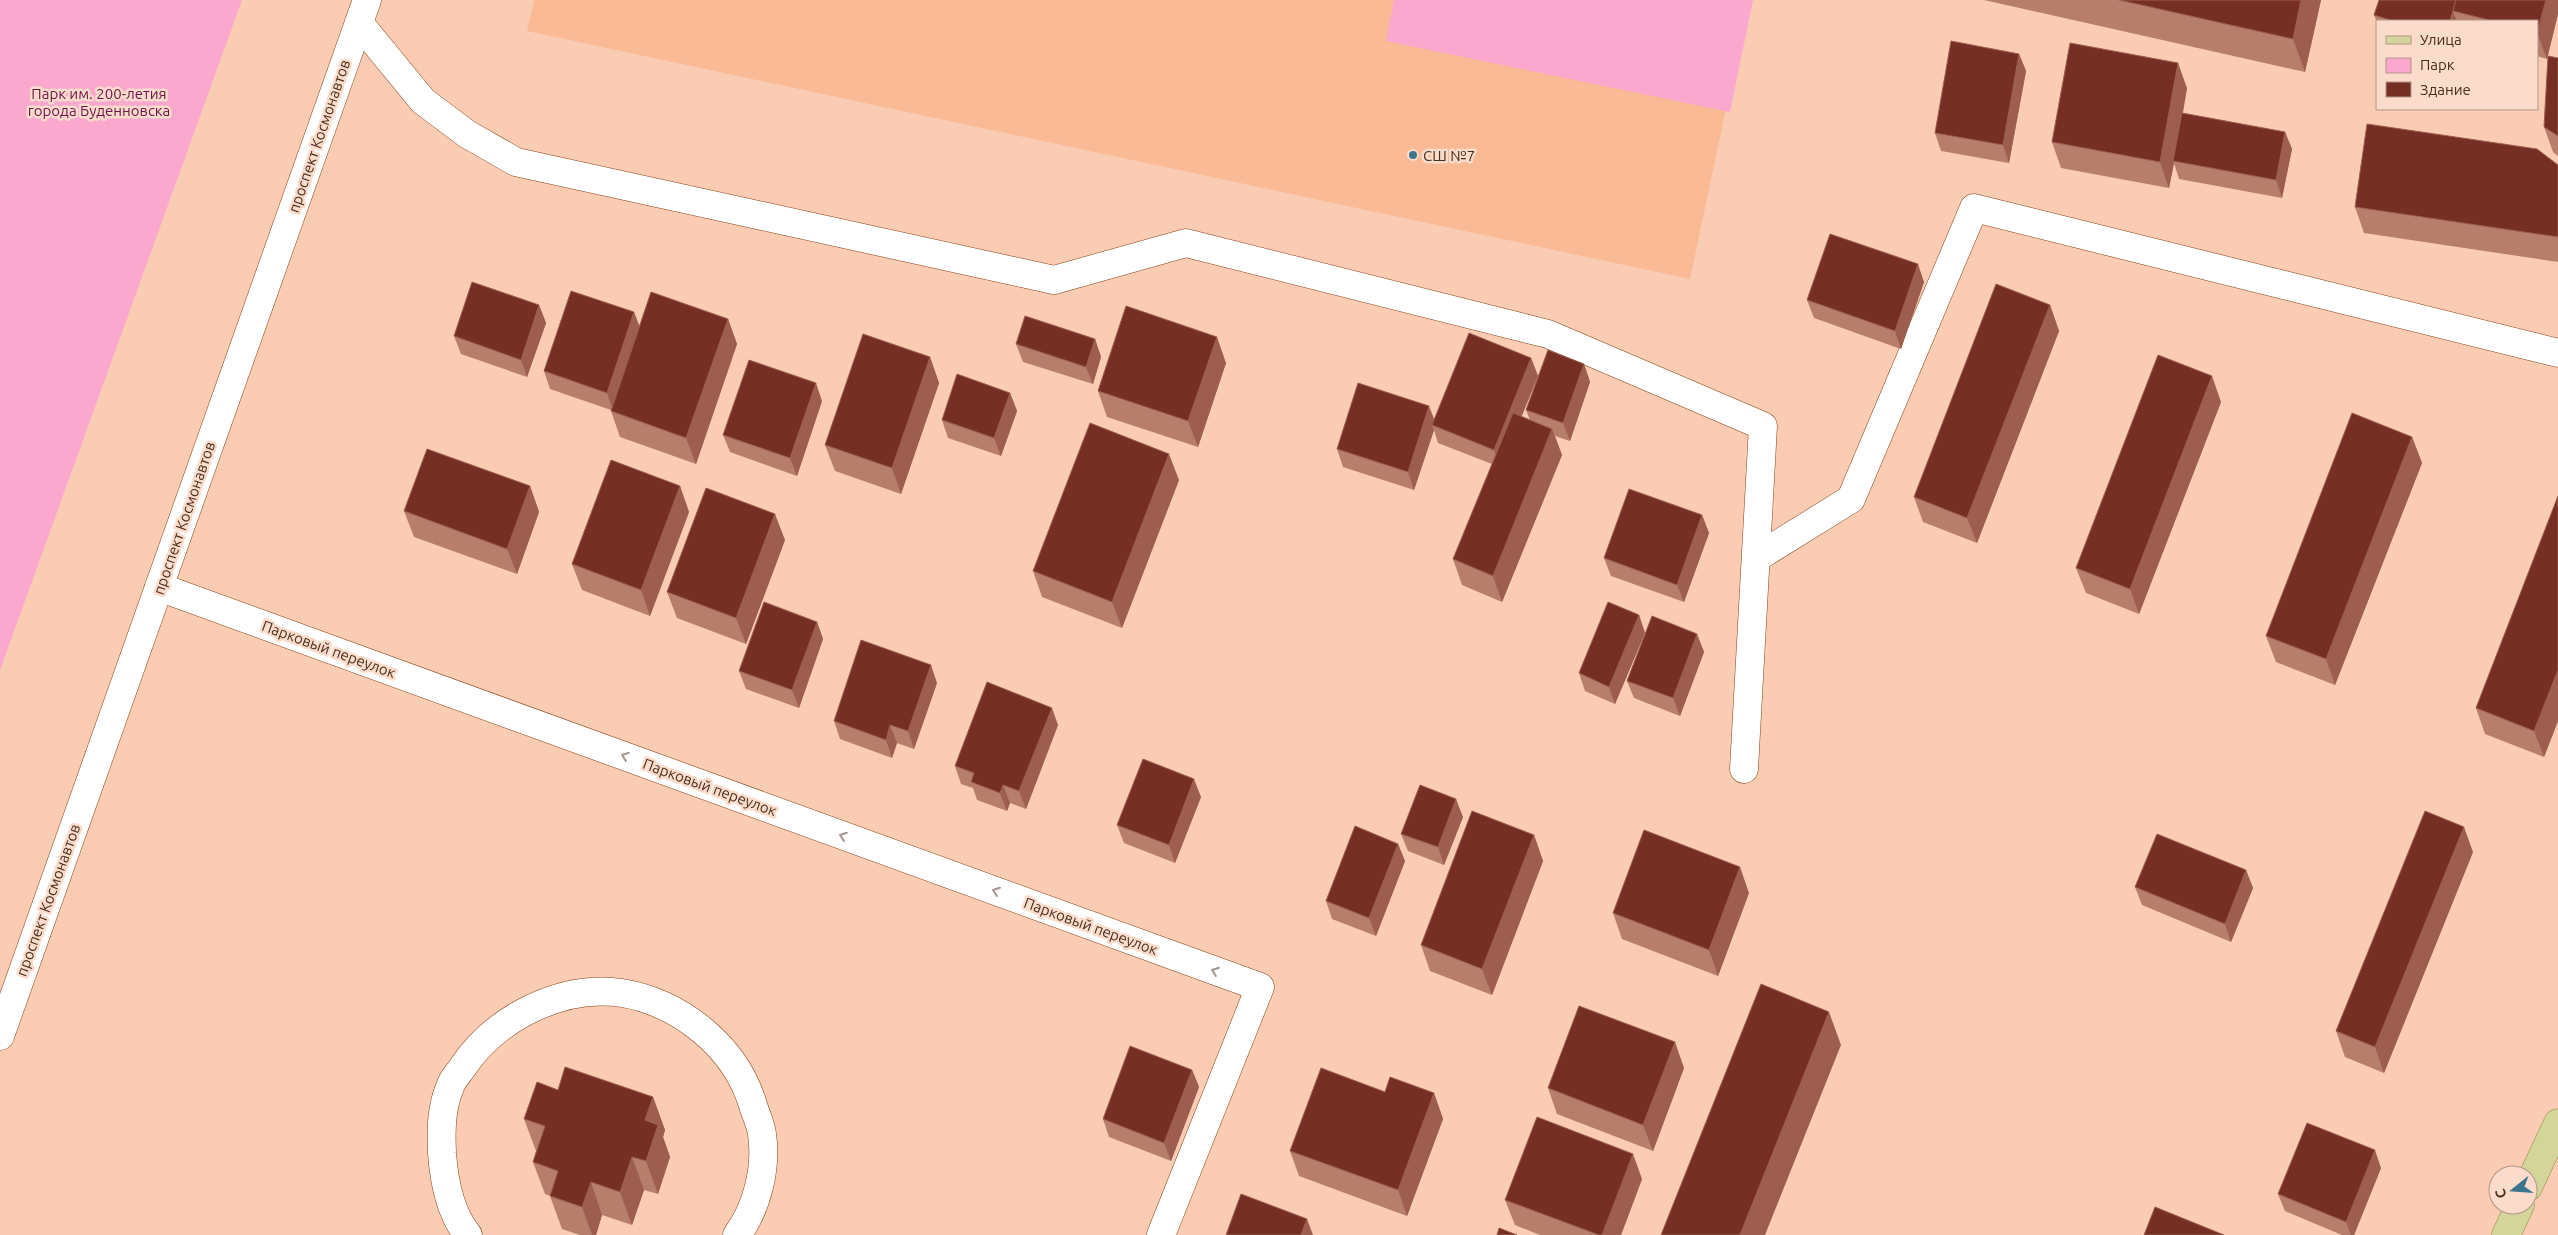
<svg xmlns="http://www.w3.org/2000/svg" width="2558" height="1235" font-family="Ubuntu,sans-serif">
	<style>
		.built { fill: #faba95 }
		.green { fill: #fba8ce }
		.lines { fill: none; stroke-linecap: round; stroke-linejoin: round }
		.minor-casing { stroke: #824319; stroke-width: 29 }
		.major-casing { stroke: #908842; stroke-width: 29 }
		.minor { stroke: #fff; stroke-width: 28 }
		.major { stroke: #d3d59a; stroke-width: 28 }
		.wall { fill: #b77e6c }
		.shaded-wall { fill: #9d5e4f }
		.building { fill: #752f24; stroke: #9d5e4f }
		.oneway { stroke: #a4968e }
		.poi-dot { fill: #3c748e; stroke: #fbdccc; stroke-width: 2 }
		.labels { text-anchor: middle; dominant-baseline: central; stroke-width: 5; stroke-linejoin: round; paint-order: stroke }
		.park-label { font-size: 15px; fill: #6e1548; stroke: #fbdccc }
		.street-label { font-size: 15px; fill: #4a2d1c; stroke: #fbdccc }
		.poi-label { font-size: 15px; fill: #4a2d1c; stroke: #fbdccc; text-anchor: start }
	</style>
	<rect width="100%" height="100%" fill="#f9ccb3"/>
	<!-- built -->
	<path class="built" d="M 534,0 L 1749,0 L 1690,279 L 527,31 Z"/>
	<!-- green -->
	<g class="green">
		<path d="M 0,0 L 242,0 L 0,670 Z"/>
		<path d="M 1394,0 L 1753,0 L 1730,112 L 1386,41 Z"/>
	</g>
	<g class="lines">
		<!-- minor casing -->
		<g class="minor-casing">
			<g id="minor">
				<path d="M 359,23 L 423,101 L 467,134 L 516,162 L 1054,280 L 1186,243 L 1548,334 L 1763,426 L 1744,769"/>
				<path d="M 1756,558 L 1851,499 L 1974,208 L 2558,353"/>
				<path d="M 159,587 L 1260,987 L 1161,1235"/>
				<path d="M 0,1036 L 367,0"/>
				<path d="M 468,1235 C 450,1213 444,1181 442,1153 C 441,1131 441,1108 450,1087 C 452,1080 458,1074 462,1068 C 495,1018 562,984 622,993 C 682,1003 736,1048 753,1105 C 756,1115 761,1125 762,1134 C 767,1168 757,1208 737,1235"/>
			</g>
		</g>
		<!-- major casing -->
		<g class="major-casing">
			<g id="major">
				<path d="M 2528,1187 L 2558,1123"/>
				<path d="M 2506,1235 L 2520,1205"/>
			</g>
		</g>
		<!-- minor -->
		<use href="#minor" class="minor"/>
		<!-- major -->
		<use href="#major" class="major"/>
	</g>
	<!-- wall -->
	<g class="wall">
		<path d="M 1984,0 L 2321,0 L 2305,72 Z"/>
		<path d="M 2558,0 L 2558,14 L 2547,59 L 2537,56 L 2537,21 L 2377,21 L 2377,22 L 2374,15 Z"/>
		<path d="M 2019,54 L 2026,71 L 2009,163 L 1941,151 L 1935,133 Z"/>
		<path d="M 2558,58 L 2558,156 L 2553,152 L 2544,127 Z"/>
		<path d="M 2187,88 L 2183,113 L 2285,132 L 2292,149 L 2282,198 L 2179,179 L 2174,163 L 2169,188 L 2061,168 L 2052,142 Z"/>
		<path d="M 2558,165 L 2558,262 L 2364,233 L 2355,207 Z"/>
		<path d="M 1924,282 L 1901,349 L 1814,318 L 1807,300 Z"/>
		<path d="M 539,305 L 546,323 L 527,377 L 461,354 L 454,336 Z"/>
		<path d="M 2050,305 L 2059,331 L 1977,543 L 1923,522 L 1914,497 Z"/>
		<path d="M 728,319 L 737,344 L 696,464 L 620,437 L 611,411 L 611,410 L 550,389 L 544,371 L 639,327 Z"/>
		<path d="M 1095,339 L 1101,357 L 1093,384 L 1023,362 L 1016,344 Z"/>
		<path d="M 930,357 L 939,383 L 901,494 L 835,471 L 825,445 Z"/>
		<path d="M 1531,358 L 1538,376 L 1521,416 L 1530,420 L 1526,410 L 1584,364 L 1590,382 L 1570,441 L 1555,436 L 1562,455 L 1502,602 L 1462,585 L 1453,559 L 1492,464 L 1438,443 L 1434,430 L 1414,490 L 1343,467 L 1337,449 L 1434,419 Z"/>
		<path d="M 1226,363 L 1198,447 L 1107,417 L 1098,391 Z"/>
		<path d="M 1010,393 L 1017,411 L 1001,456 L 948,438 L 942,420 Z"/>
		<path d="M 822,401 L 797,476 L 730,452 L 723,435 Z"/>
		<path d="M 2221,402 L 2139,614 L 2086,593 L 2076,568 Z"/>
		<path d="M 2412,437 L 2422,463 L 2335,685 L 2276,662 L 2266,636 Z"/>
		<path d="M 1179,480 L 1122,628 L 1042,597 L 1033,571 Z"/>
		<path d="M 530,486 L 539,512 L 517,574 L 414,537 L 404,511 Z"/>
		<path d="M 680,486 L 689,512 L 650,616 L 582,590 L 572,564 Z"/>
		<path d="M 2558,496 L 2558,721 L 2544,757 L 2485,734 L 2476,708 Z"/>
		<path d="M 1702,515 L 1709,533 L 1684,602 L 1611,576 L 1604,558 Z"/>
		<path d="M 785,540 L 746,644 L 677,618 L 667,592 Z"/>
		<path d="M 1639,615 L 1645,633 L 1615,704 L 1585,691 L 1579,673 Z"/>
		<path d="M 817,622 L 823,639 L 799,708 L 746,689 L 739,671 Z"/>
		<path d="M 1697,634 L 1704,652 L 1680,716 L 1634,698 L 1627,681 Z"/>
		<path d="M 937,683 L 914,749 L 897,743 L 892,758 L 840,739 L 834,721 Z"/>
		<path d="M 1058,725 L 1026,809 L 1010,803 L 1007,811 L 977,800 L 973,788 L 961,784 L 955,766 Z"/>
		<path d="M 1201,797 L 1175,863 L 1124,843 L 1117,825 Z"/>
		<path d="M 1463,817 L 1444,865 L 1408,851 L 1401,834 Z"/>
		<path d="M 1534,835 L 1543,861 L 1492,995 L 1430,971 L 1421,945 Z"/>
		<path d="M 1398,844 L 1405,861 L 1376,936 L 1332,919 L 1326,901 Z"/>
		<path d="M 2473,852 L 2384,1073 L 2345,1057 L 2336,1031 Z"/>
		<path d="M 2246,870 L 2253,888 L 2231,942 L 2142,905 L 2135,887 Z"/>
		<path d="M 1749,893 L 1718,976 L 1622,939 L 1613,913 Z"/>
		<path d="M 1684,1068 L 1653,1151 L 1557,1114 L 1548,1088 Z"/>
		<path d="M 1192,1070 L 1199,1087 L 1171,1161 L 1109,1137 L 1103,1119 Z"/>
		<path d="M 558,1090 L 653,1097 L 665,1130 L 663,1137 L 670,1157 L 658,1194 L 644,1190 L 632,1225 L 602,1215 L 596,1235 L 580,1235 L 562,1229 L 550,1196 L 545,1194 L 533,1162 L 536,1151 L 524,1119 Z"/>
		<path d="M 1385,1092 L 1434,1093 L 1443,1119 L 1407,1216 L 1299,1176 L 1290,1151 Z"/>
		<path d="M 2381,1168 L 2354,1235 L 2342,1235 L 2285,1211 L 2278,1194 Z"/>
		<path d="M 1642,1179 L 1621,1235 L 1540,1235 L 1515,1225 L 1505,1200 Z"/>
	</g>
	<!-- shaded-wall -->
	<g class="shaded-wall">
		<path d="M 2301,0 L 2321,0 L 2305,72 L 2293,39 Z"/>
		<path d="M 2546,0 L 2558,0 L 2558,14 L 2547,59 L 2537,33 Z"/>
		<path d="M 2453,12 L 2457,21 L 2450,21 Z"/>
		<path d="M 2019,54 L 2026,71 L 2009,163 L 2003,145 Z"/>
		<path d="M 2178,63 L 2187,88 L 2174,161 L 2173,161 L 2174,163 L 2169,188 L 2160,162 Z"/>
		<path d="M 2285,132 L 2292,149 L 2282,198 L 2276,180 Z"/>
		<path d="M 1918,264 L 1924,282 L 1901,349 L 1895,331 Z"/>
		<path d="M 539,305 L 546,323 L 527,377 L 521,360 Z"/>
		<path d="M 2050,305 L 2059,331 L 1977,543 L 1967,518 Z"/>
		<path d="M 634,312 L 641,330 L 613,411 L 607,393 Z"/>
		<path d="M 728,319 L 737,344 L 696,464 L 686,438 Z"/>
		<path d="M 1217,337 L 1226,363 L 1198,447 L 1188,421 Z"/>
		<path d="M 1095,339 L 1101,357 L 1093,384 L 1086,367 Z"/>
		<path d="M 930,357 L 939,383 L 901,494 L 892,468 Z"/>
		<path d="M 1531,358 L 1538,376 L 1501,468 L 1494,450 Z"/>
		<path d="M 1584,364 L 1590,382 L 1570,441 L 1563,423 Z"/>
		<path d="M 2212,376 L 2221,402 L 2139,614 L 2130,589 Z"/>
		<path d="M 816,383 L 822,401 L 797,476 L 790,458 Z"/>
		<path d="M 1010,393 L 1017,411 L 1001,456 L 994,438 Z"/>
		<path d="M 1429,406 L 1436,424 L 1432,425 L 1434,430 L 1414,490 L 1408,472 Z"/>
		<path d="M 1552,429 L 1562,455 L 1502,602 L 1493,576 Z"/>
		<path d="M 2412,437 L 2422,463 L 2335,685 L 2326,659 Z"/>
		<path d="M 1169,454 L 1179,480 L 1122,628 L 1112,602 Z"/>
		<path d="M 530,486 L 539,512 L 517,574 L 507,549 Z"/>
		<path d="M 680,486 L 689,512 L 650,616 L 641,590 Z"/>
		<path d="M 775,514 L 785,540 L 746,644 L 736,618 Z"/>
		<path d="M 1702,515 L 1709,533 L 1684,602 L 1677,585 Z"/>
		<path d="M 1639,615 L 1645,633 L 1615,704 L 1609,687 Z"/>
		<path d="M 817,622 L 823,639 L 799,708 L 792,690 Z"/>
		<path d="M 1697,634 L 1704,652 L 1680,716 L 1673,698 Z"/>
		<path d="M 931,665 L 937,683 L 914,749 L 908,731 Z"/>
		<path d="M 2558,670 L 2558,721 L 2544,757 L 2534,731 Z"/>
		<path d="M 1052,708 L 1058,725 L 1026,809 L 1019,791 Z"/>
		<path d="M 890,725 L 897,743 L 892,758 L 886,740 Z"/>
		<path d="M 1194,779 L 1201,797 L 1175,863 L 1169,845 Z"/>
		<path d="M 1003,785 L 1010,803 L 1007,811 L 1000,793 Z"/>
		<path d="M 1456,799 L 1463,817 L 1444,865 L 1438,847 Z"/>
		<path d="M 2464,827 L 2473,852 L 2384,1073 L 2375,1047 Z"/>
		<path d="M 1534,835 L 1543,861 L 1492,995 L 1482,969 Z"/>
		<path d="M 1398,844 L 1405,861 L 1376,936 L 1369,918 Z"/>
		<path d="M 1740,867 L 1749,893 L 1718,976 L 1709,950 Z"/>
		<path d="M 2246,870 L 2253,888 L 2231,942 L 2225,924 Z"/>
		<path d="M 1829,1012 L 1841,1045 L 1765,1235 L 1740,1235 Z"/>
		<path d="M 1675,1042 L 1684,1068 L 1653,1151 L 1643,1125 Z"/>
		<path d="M 1192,1070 L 1199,1087 L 1171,1161 L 1164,1143 Z"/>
		<path d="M 1434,1093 L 1443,1119 L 1407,1216 L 1398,1190 Z"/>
		<path d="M 653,1097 L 665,1130 L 663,1137 L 670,1157 L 658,1194 L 646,1161 L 645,1120 Z"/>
		<path d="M 2375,1150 L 2381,1168 L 2354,1235 L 2351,1235 L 2346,1222 Z"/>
		<path d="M 1633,1154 L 1642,1179 L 1621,1235 L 1602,1235 Z"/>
		<path d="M 632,1157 L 644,1190 L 632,1225 L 620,1192 Z"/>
		<path d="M 591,1182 L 602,1215 L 596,1235 L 592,1235 L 582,1207 Z"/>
		<path d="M 1307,1219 L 1313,1235 L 1301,1235 Z"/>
	</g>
	<!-- building -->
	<g class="building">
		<path d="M 2119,0 L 2301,0 L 2293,39 Z"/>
		<path d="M 2379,0 L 2456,0 L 2453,11 L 2450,21 L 2393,21 L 2374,15 Z"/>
		<path d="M 2456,0 L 2546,0 L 2537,33 L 2537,21 L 2493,21 L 2453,11 Z"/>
		<path d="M 1951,41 L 2019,54 L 2003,145 L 1935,133 Z"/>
		<path d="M 2070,43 L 2178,63 L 2160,162 L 2052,142 Z"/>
		<path d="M 2548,56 L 2558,58 L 2558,136 L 2544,127 Z"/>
		<path d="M 2182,113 L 2285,132 L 2276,180 L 2173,161 Z"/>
		<path d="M 2367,124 L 2537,149 L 2558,165 L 2558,237 L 2355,207 Z"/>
		<path d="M 1830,234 L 1918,264 L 1895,331 L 1807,300 Z"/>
		<path d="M 472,282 L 539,305 L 521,360 L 454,336 Z"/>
		<path d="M 1996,284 L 2050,305 L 1967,518 L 1914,497 Z"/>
		<path d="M 571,291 L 634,312 L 607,393 L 544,371 Z"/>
		<path d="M 651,292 L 728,319 L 686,438 L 611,411 Z"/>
		<path d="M 1126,306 L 1217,337 L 1188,421 L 1098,391 Z"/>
		<path d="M 1025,316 L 1095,339 L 1086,367 L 1016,344 Z"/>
		<path d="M 1469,333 L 1531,358 L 1494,450 L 1432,425 Z"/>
		<path d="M 863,334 L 930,357 L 892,468 L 825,445 Z"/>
		<path d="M 1548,350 L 1584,364 L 1563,423 L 1526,410 Z"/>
		<path d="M 2158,355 L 2212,376 L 2130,589 L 2076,568 Z"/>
		<path d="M 749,360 L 816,383 L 790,458 L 723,435 Z"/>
		<path d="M 957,374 L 1010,393 L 994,438 L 942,420 Z"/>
		<path d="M 1358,383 L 1429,406 L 1408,472 L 1337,449 Z"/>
		<path d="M 1513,413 L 1552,429 L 1493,576 L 1453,559 Z"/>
		<path d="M 2352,413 L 2412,437 L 2326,659 L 2266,636 Z"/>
		<path d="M 1090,423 L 1169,454 L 1112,602 L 1033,571 Z"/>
		<path d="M 427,449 L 530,486 L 507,549 L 404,511 Z"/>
		<path d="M 611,460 L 680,486 L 641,590 L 572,564 Z"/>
		<path d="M 706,488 L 775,514 L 736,618 L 667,592 Z"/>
		<path d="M 1629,489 L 1702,515 L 1677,585 L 1604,558 Z"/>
		<path d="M 2558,496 L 2558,670 L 2534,731 L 2476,708 Z"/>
		<path d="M 764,602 L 817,622 L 792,690 L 739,671 Z"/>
		<path d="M 1608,602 L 1639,615 L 1609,687 L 1579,673 Z"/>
		<path d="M 1652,616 L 1697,634 L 1673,698 L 1627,681 Z"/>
		<path d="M 861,640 L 931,665 L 908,731 L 890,725 L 886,740 L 834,721 Z"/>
		<path d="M 987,682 L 1052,708 L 1019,791 L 1003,785 L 1000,793 L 971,782 L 974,773 L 955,766 Z"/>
		<path d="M 1143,759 L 1194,779 L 1169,845 L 1117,825 Z"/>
		<path d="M 1420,785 L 1456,799 L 1438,847 L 1401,834 Z"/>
		<path d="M 1472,811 L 1534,835 L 1482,969 L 1421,945 Z"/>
		<path d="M 2425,811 L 2464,827 L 2375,1047 L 2336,1031 Z"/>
		<path d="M 1355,826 L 1398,844 L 1369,918 L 1326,901 Z"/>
		<path d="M 1644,830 L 1740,867 L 1709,950 L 1613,913 Z"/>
		<path d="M 2157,834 L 2246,870 L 2225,924 L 2135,887 Z"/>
		<path d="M 1761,984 L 1829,1012 L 1740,1235 L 1661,1235 Z"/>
		<path d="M 1579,1006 L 1675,1042 L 1643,1125 L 1548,1088 Z"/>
		<path d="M 1130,1046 L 1192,1070 L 1164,1143 L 1103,1119 Z"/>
		<path d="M 565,1067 L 653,1097 L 645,1120 L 658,1125 L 646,1161 L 632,1157 L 620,1192 L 591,1182 L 582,1207 L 550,1196 L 558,1171 L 533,1162 L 545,1126 L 524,1119 L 537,1082 L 558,1090 Z"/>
		<path d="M 1321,1068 L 1385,1092 L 1390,1077 L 1434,1093 L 1398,1190 L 1290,1151 Z"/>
		<path d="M 1537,1117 L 1633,1154 L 1602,1235 L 1599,1235 L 1505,1200 Z"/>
		<path d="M 2307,1123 L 2375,1150 L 2346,1222 L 2278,1194 Z"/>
		<path d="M 1241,1194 L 1307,1219 L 1301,1235 L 1226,1235 Z"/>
		<path d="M 2155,1207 L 2224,1235 L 2144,1235 Z"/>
		<path d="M 1499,1228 L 1517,1235 L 1497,1235 Z"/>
	</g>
	<!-- one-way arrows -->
	<defs><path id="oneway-chevron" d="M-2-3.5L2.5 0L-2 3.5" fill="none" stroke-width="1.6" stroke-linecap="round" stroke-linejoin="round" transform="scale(1.25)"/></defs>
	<g class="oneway">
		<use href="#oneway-chevron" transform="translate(625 756) rotate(-160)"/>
		<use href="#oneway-chevron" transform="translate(843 836) rotate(-160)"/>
		<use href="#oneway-chevron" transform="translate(996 891) rotate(-160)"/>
		<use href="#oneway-chevron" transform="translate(1215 971) rotate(-160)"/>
	</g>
	<!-- markers -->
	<circle class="poi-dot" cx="1413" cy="155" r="5"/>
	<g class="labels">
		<!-- park labels -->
		<g class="park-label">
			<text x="99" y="93">Парк им. 200-летия<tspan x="99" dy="17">города Буденновска</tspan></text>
		</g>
		<!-- street labels -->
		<g class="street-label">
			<text transform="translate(319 136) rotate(-71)">проспект Космонавтов</text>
			<text transform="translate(184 518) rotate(-71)">проспект Космонавтов</text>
			<text transform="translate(329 649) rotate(20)">Парковый переулок</text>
			<text transform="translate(710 787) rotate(20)">Парковый переулок</text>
			<text transform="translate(48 900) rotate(-70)">проспект Космонавтов</text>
			<text transform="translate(1091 926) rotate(20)">Парковый переулок</text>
		</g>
		<!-- poi labels -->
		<g class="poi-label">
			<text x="1423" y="155">СШ №7</text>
		</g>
	</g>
	<!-- legend -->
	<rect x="2376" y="20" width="162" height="90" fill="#fbdccc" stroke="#b49686"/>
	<rect x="2386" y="36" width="25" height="8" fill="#d3d59a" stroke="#b49686"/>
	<text x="2420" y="45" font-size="15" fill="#4a2d1c">Улица</text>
	<rect x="2386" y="58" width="25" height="15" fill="#fba8ce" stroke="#b49686"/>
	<text x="2420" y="70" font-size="15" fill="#4a2d1c">Парк</text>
	<rect x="2386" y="82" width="25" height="15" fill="#752f24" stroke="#b49686"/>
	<text x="2420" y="95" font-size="15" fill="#4a2d1c">Здание</text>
	<!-- north arrow -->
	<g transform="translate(2513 1190) rotate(253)"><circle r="24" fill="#fbdccc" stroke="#b49686"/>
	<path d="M0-4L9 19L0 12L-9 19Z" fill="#3c748e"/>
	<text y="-8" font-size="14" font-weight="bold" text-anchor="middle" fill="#4a2d1c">С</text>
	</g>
</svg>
